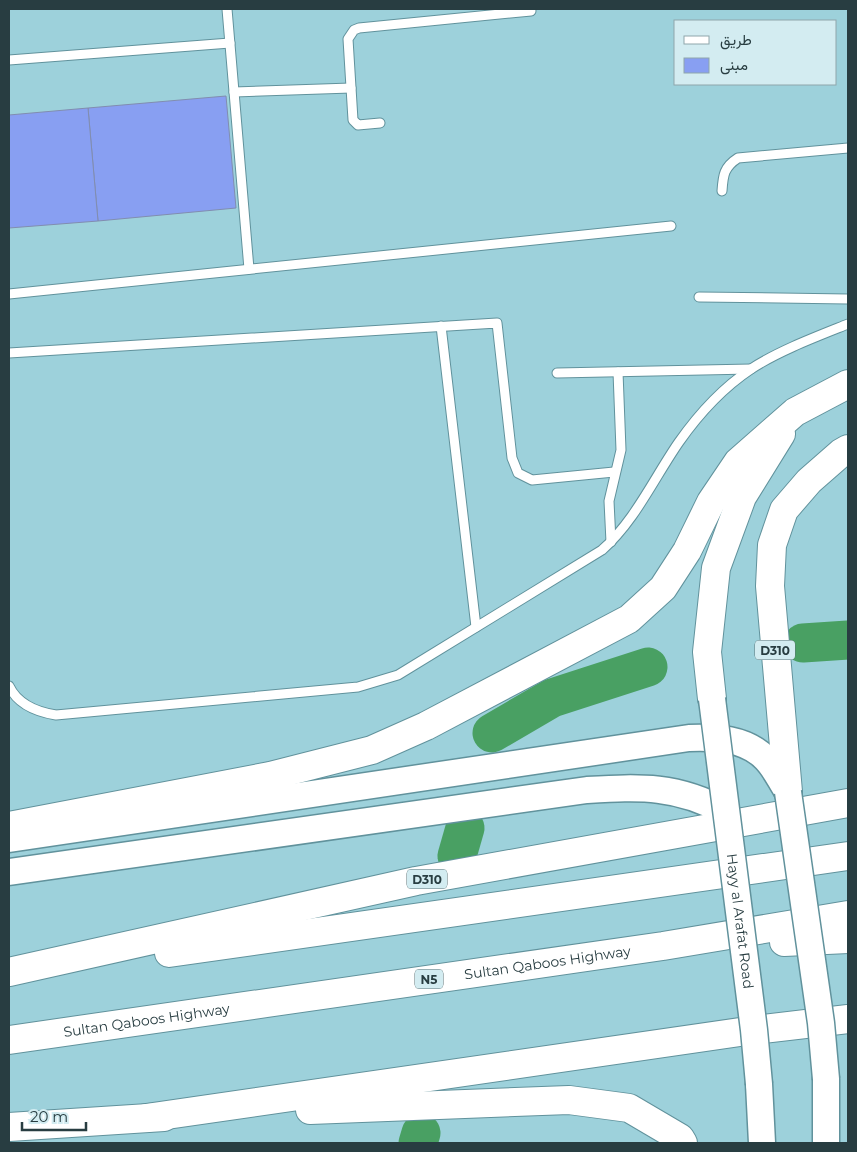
<svg xmlns="http://www.w3.org/2000/svg" width="857" height="1152" font-family="Montserrat,Vazirmatn,sans-serif">
	<style>
		.lines { fill: none; stroke-linecap: round; stroke-linejoin: round }
		.river { stroke: #49a063; stroke-width: 39 }
		.building { fill: #889ff2; stroke: #818db0 }
		.lane-casing { stroke: #61929c; stroke-width: 11 }
		.secondary-casing { stroke: #61929c; stroke-width: 29 }
		.highway-casing { stroke: #61929c; stroke-width: 30 }
		.lane { stroke: #fff; stroke-width: 9 }
		.secondary { stroke: #fff; stroke-width: 26 }
		.highway { stroke: #fff; stroke-width: 28 }
		.secondary-bridge-casing { stroke: #61929c; stroke-width: 29; stroke-linecap: butt }
		.secondary-bridge { stroke: #fff; stroke-width: 26 }
		.labels { text-anchor: middle; dominant-baseline: central; stroke-width: 4.5; stroke-linejoin: round; paint-order: stroke }
		.shield { fill: #d3ecf1; stroke: #5b7276; stroke-width: 1 }
		.shield-label { font-size: 12px; font-weight: bold; fill: #283d41 }
		.street-label { font-size: 14px; fill: #283d41; stroke: #d3ecf1 }
	</style>
	<rect width="100%" height="100%" fill="#9dd1db"/>
	<g class="lines">
		<!-- river -->
		<g class="river">
			<path d="M 803,643 L 848,640"/>
			<path d="M 492,733 L 552,698 L 648,667"/>
			<path d="M 457,856 L 465,828"/>
			<path d="M 418,1143 L 421,1133"/>
		</g>
	</g>
	<!-- building -->
	<g class="building">
		<path d="M 226,96 L 236,208 L 98,221 L 88,108 Z"/>
		<path d="M 88,108 L 98,221 L 9,228 L 9,115 Z"/>
	</g>
	<g class="lines">
		<!-- lane casing -->
		<g class="lane-casing">
			<g id="lane">
				<path d="M 227,9 L 249,269"/>
				<path d="M 9,60 L 230,43"/>
				<path d="M 234,92 L 351,88"/>
				<path d="M 380,123 L 358,125 L 353,120 L 348,39 L 354,30 L 359,28 L 531,11"/>
				<path d="M 722,191 C 723,175 724,167 738,158 L 848,148"/>
				<path d="M 9,294 L 671,226"/>
				<path d="M 699,297 L 848,299"/>
				<path d="M 441,326 L 476,627"/>
				<path d="M 9,353 L 497,323 L 512,458 L 518,473 L 532,480 L 614,472"/>
				<path d="M 557,373 L 751,369"/>
				<path d="M 611,542 L 609,501 L 621,450 L 618,372"/>
				<path d="M 9,686 C 18,705 37,712 56,715 L 358,687 L 398,675 L 602,550 C 635,521 654,478 679,442 C 698,415 724,387 751,369 C 778,351 818,336 848,324"/>
			</g>
		</g>
		<!-- secondary casing -->
		<g class="secondary-casing">
			<g id="secondary">
				<path d="M 9,839 L 689,738 C 715,737 746,738 766,759 C 775,768 781,782 788,792"/>
				<path d="M 9,872 L 587,790 C 641,787 677,785 726,812"/>
				<path d="M 759,1084 L 762,1143"/>
				<path d="M 826,1143 L 826,1079"/>
			</g>
		</g>
		<!-- highway casing -->
		<g class="highway-casing">
			<g id="highway">
				<path d="M 712,699 L 707,652 L 716,568 L 742,497 L 781,434"/>
				<path d="M 788,792 L 770,586 L 772,545 L 784,510 L 809,481 L 841,453 L 848,449"/>
				<path d="M 9,826 L 270,776 L 372,750 L 426,726 L 629,619 L 663,588 L 687,551 L 711,502 L 738,462 L 795,412 L 848,384"/>
				<path d="M 784,942 L 848,939"/>
				<path d="M 169,953 L 848,856"/>
				<path d="M 9,972 L 416,881 L 848,803"/>
				<path id="s1" d="M 9,1040 L 663,946 L 848,915"/>
				<path d="M 310,1110 L 569,1100 L 629,1108 L 680,1138 L 683,1143"/>
				<path d="M 146,1118 L 754,1030 L 848,1019"/>
				<path d="M 9,1127 L 164,1117"/>
			</g>
		</g>
		<!-- lane -->
		<use href="#lane" class="lane"/>
		<!-- secondary -->
		<use href="#secondary" class="secondary"/>
		<!-- highway -->
		<use href="#highway" class="highway"/>
		<!-- secondary-bridge casing -->
		<g class="secondary-bridge-casing">
			<g id="secondary-bridge">
				<path id="s2" d="M 712,699 L 754,1030 L 759,1084"/>
				<path d="M 788,792 L 821,1023 L 826,1079"/>
			</g>
		</g>
		<!-- secondary-bridge -->
		<use href="#secondary-bridge" class="secondary-bridge"/>
	</g>
	<g class="labels">
		<!-- shield labels -->
		<g class="shield">
			<rect x="755" y="640.5" width="40" height="19" rx="4"/>
			<rect x="407" y="869.5" width="40" height="19" rx="4"/>
			<rect x="415" y="969.5" width="28" height="19" rx="4"/>
		</g>
		<g class="shield-label">
			<text x="775" y="650">D310</text>
			<text x="427" y="879">D310</text>
			<text x="429" y="979">N5</text>
		</g>
		<!-- street labels -->
		<g class="street-label">
			<text stroke="none"><textPath href="#s2" startOffset="224">Hayy al Arafat Road</textPath></text>
			<text stroke="none"><textPath href="#s1" startOffset="544">Sultan Qaboos Highway</textPath></text>
			<text stroke="none"><textPath href="#s1" startOffset="139">Sultan Qaboos Highway</textPath></text>
		</g>
	</g>
	<!-- border -->
	<rect width="857" height="1152" fill="none" stroke="#283d41" stroke-width="20"/>
	<!-- legend -->
	<rect x="674" y="20" width="162" height="65" fill="#d3ecf1" stroke="#8fa6ab"/>
	<rect x="684" y="36" width="25" height="8" fill="#ffffff" stroke="#8fa6ab"/>
	<text x="720" y="45" font-size="15" fill="#283d41">طريق</text>
	<rect x="684" y="58" width="25" height="15" fill="#889ff2" stroke="#8fa6ab"/>
	<text x="720" y="70" font-size="15" fill="#283d41">مبنى</text>
	<!-- scale -->
	<path d="M22 1122v8h64v-8" fill="none" stroke="#283d41" stroke-width="2.5"/>
	<text x="30" y="1122" font-size="15" fill="#283d41" stroke="#d3ecf1" stroke-width="4" paint-order="stroke">20 m</text>
</svg>
